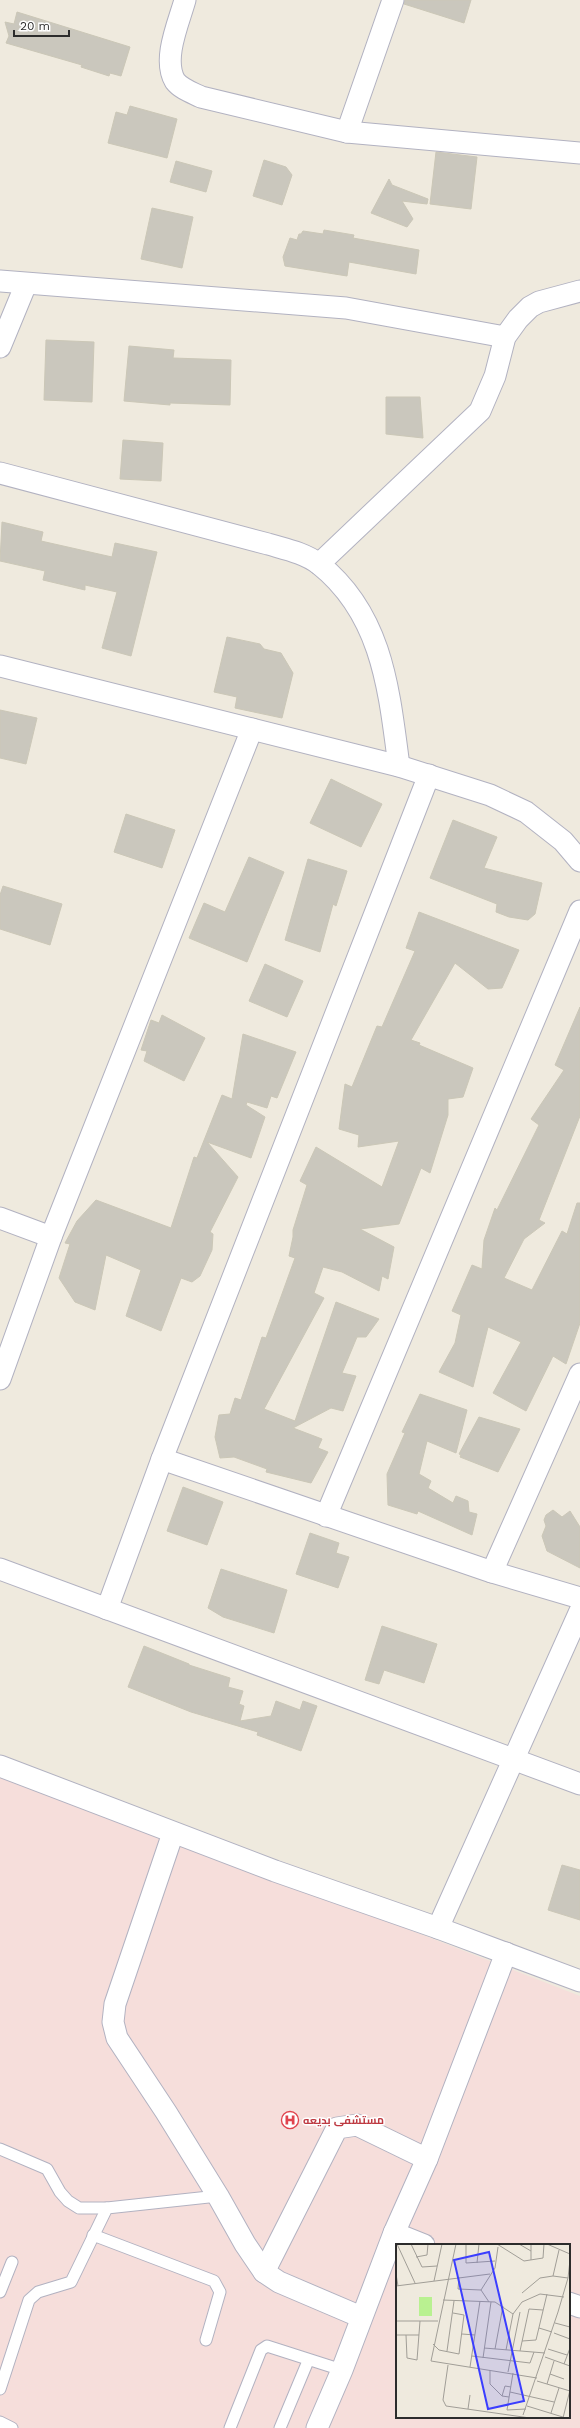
<svg xmlns="http://www.w3.org/2000/svg" width="580" height="2428" font-family="'Work Sans',Cairo,sans-serif">
	<style>
		.medical { fill: #f6dedb; fill-rule: evenodd }
		.building { fill: #cac7bd; stroke: #cbc7b7 }
		.lines { fill: none; stroke-linecap: round; stroke-linejoin: round }
		.service-casing { stroke: #b2b2c1; stroke-width: 13 }
		.minor-casing { stroke: #b2b2c1; stroke-width: 23 }
		.service { stroke: #fff; stroke-width: 11 }
		.minor { stroke: #fff; stroke-width: 21 }
		.labels { text-anchor: middle; dominant-baseline: central; stroke-width: 3; stroke-linejoin: round; paint-order: stroke }
		.health-label { font-size: 11px; font-weight: bold; fill: #be3a42; stroke: #fff; text-anchor: start }
		.inset-road { fill: none; stroke: #a19e97; stroke-width: 1 }
		.view { fill: #3b3eff; fill-opacity: 0.15; stroke: #3b3eff; stroke-width: 2 }
		.inset-edge { fill: none; stroke: #2c2c2c; stroke-width: 2 }
	</style>
	<rect width="100%" height="100%" fill="#efeade"/>
	<!-- medical -->
	<path class="medical" d="M 0,1771 L 580,1996 L 580,2428 L 0,2428 ZM 397,2245 L 569,2245 L 569,2417 L 397,2417 Z"/>
	<!-- building -->
	<g class="building">
		<path d="M 405,0 L 471,0 L 464,23 L 404,4 Z"/>
		<path d="M 17,12 L 130,47 L 121,76 L 110,73 L 109,76 L 81,67 L 82,65 L 6,43 L 9,36 L 5,22 L 14,24 Z"/>
		<path d="M 130,106 L 177,119 L 167,158 L 108,143 L 116,112 L 127,115 Z"/>
		<path d="M 436,152 L 477,157 L 471,209 L 430,204 Z"/>
		<path d="M 264,160 L 286,167 L 292,175 L 282,205 L 253,196 Z"/>
		<path d="M 176,161 L 212,171 L 206,192 L 170,182 Z"/>
		<path d="M 389,179 L 392,185 L 428,199 L 427,204 L 402,201 L 413,219 L 407,227 L 371,213 Z"/>
		<path d="M 152,208 L 193,217 L 182,268 L 141,259 Z"/>
		<path d="M 324,230 L 354,235 L 353,238 L 419,250 L 416,274 L 349,262 L 347,276 L 285,266 L 283,257 L 290,238 L 297,240 L 299,234 L 301,234 L 303,231 L 323,234 Z"/>
		<path d="M 46,340 L 94,342 L 92,402 L 44,400 Z"/>
		<path d="M 129,346 L 174,350 L 173,358 L 231,360 L 230,405 L 170,403 L 170,405 L 124,401 Z"/>
		<path d="M 386,397 L 420,397 L 423,438 L 386,434 Z"/>
		<path d="M 123,440 L 163,443 L 161,481 L 120,479 Z"/>
		<path d="M 2,522 L 43,532 L 41,541 L 112,557 L 115,543 L 157,552 L 131,656 L 102,648 L 117,592 L 85,585 L 85,590 L 43,580 L 45,571 L 0,561 Z"/>
		<path d="M 227,637 L 260,644 L 264,649 L 281,653 L 293,673 L 282,718 L 235,708 L 237,697 L 214,692 Z"/>
		<path d="M 0,710 L 37,718 L 26,764 L 0,758 Z"/>
		<path d="M 331,779 L 382,804 L 361,847 L 310,823 Z"/>
		<path d="M 126,814 L 175,830 L 162,868 L 114,852 Z"/>
		<path d="M 453,820 L 497,837 L 484,868 L 542,883 L 535,914 L 528,920 L 509,917 L 496,912 L 497,904 L 430,878 Z"/>
		<path d="M 249,857 L 284,872 L 247,962 L 189,938 L 204,903 L 225,912 Z"/>
		<path d="M 308,859 L 347,871 L 336,906 L 333,904 L 320,952 L 285,940 Z"/>
		<path d="M 3,886 L 62,904 L 50,945 L 0,929 L 0,895 Z"/>
		<path d="M 419,912 L 519,950 L 502,988 L 488,989 L 455,963 L 411,1040 L 420,1043 L 419,1045 L 473,1068 L 463,1097 L 448,1099 L 448,1115 L 430,1173 L 421,1168 L 399,1224 L 360,1229 L 394,1247 L 388,1279 L 382,1276 L 379,1291 L 342,1272 L 323,1267 L 314,1293 L 324,1298 L 264,1409 L 295,1421 L 336,1302 L 379,1319 L 366,1337 L 357,1337 L 342,1373 L 356,1376 L 343,1411 L 331,1408 L 293,1428 L 322,1439 L 318,1448 L 328,1452 L 311,1483 L 266,1472 L 267,1469 L 234,1457 L 220,1458 L 215,1437 L 219,1415 L 230,1414 L 235,1398 L 241,1400 L 262,1337 L 266,1338 L 295,1258 L 289,1256 L 293,1237 L 293,1230 L 307,1185 L 300,1181 L 316,1147 L 382,1187 L 399,1141 L 358,1147 L 359,1135 L 339,1129 L 345,1084 L 352,1087 L 377,1026 L 382,1027 L 415,951 L 406,948 Z"/>
		<path d="M 265,964 L 303,981 L 287,1017 L 249,1001 Z"/>
		<path d="M 580,1007 L 580,1116 L 539,1220 L 545,1223 L 524,1239 L 504,1278 L 532,1290 L 562,1231 L 567,1234 L 577,1203 L 580,1203 L 580,1323 L 566,1364 L 553,1356 L 526,1411 L 493,1393 L 521,1342 L 488,1327 L 473,1387 L 439,1372 L 455,1343 L 461,1315 L 452,1311 L 472,1265 L 482,1269 L 484,1240 L 495,1208 L 497,1210 L 539,1125 L 531,1119 L 564,1070 L 555,1065 Z"/>
		<path d="M 162,1015 L 205,1038 L 184,1081 L 144,1061 L 147,1051 L 141,1050 L 151,1020 L 159,1023 Z"/>
		<path d="M 243,1034 L 296,1052 L 277,1098 L 271,1096 L 267,1108 L 247,1102 L 246,1105 L 265,1117 L 251,1158 L 207,1142 L 238,1177 L 210,1232 L 213,1234 L 212,1250 L 200,1276 L 192,1282 L 181,1278 L 161,1331 L 126,1316 L 141,1270 L 106,1255 L 95,1310 L 75,1302 L 59,1278 L 70,1244 L 65,1243 L 77,1221 L 96,1200 L 171,1228 L 194,1157 L 197,1158 L 222,1095 L 232,1099 Z"/>
		<path d="M 420,1394 L 467,1410 L 456,1453 L 427,1441 L 419,1474 L 431,1481 L 428,1488 L 453,1503 L 456,1496 L 468,1501 L 469,1512 L 477,1514 L 472,1535 L 418,1511 L 417,1514 L 388,1505 L 387,1474 L 405,1433 L 402,1432 Z"/>
		<path d="M 479,1417 L 520,1429 L 498,1472 L 460,1457 L 461,1455 L 459,1454 Z"/>
		<path d="M 183,1487 L 223,1502 L 207,1545 L 167,1531 Z"/>
		<path d="M 553,1510 L 562,1517 L 570,1511 L 580,1527 L 580,1568 L 547,1551 L 542,1536 L 546,1526 L 544,1520 L 546,1515 Z"/>
		<path d="M 310,1533 L 339,1543 L 336,1553 L 349,1557 L 338,1588 L 296,1574 Z"/>
		<path d="M 221,1569 L 287,1590 L 274,1633 L 223,1617 L 208,1608 Z"/>
		<path d="M 382,1626 L 437,1644 L 424,1683 L 384,1670 L 379,1684 L 365,1680 Z"/>
		<path d="M 144,1646 L 189,1664 L 189,1665 L 230,1678 L 228,1687 L 243,1691 L 239,1704 L 244,1706 L 240,1721 L 271,1716 L 276,1701 L 300,1710 L 303,1701 L 317,1706 L 301,1751 L 257,1735 L 258,1732 L 191,1712 L 128,1687 Z"/>
		<path d="M 562,1865 L 580,1870 L 580,1920 L 548,1910 Z"/>
	</g>
	<g class="lines">
		<!-- service casing -->
		<g class="service-casing">
			<g id="service">
				<path d="M 0,2149 L 47,2169 L 60,2192 L 68,2201 L 79,2208 L 107,2208"/>
				<path d="M 93,2235 L 214,2281 L 220,2292 L 206,2340"/>
				<path d="M 0,2292 L 12,2262"/>
				<path d="M 0,2389 L 29,2300 L 38,2292 L 71,2282 L 107,2208 L 218,2196"/>
				<path d="M 0,2422 L 12,2428"/>
				<path d="M 230,2428 L 261,2350 L 267,2346 L 342,2370"/>
				<path d="M 280,2428 L 308,2361"/>
			</g>
		</g>
		<!-- minor casing -->
		<g class="minor-casing">
			<g id="minor">
				<path d="M 185,0 C 179,22 162,59 175,81 C 181,89 193,93 201,97 L 347,132 L 580,153"/>
				<path d="M 347,132 L 393,0"/>
				<path d="M 0,281 L 346,308 L 505,337"/>
				<path d="M 0,347 L 26,284"/>
				<path d="M 0,473 L 268,544 C 285,549 305,553 319,564 C 383,615 389,691 399,766"/>
				<path d="M 319,564 L 480,411 L 495,376 L 505,337 L 518,319 L 530,307 L 539,302 L 580,291"/>
				<path d="M 0,666 L 399,766 L 490,795 L 526,812 L 563,841 L 580,861"/>
				<path d="M 0,1218 L 51,1237"/>
				<path d="M 0,1379 L 51,1237 L 252,729"/>
				<path d="M 162,1459 L 492,1572 L 580,1598"/>
				<path d="M 326,1516 L 580,911"/>
				<path d="M 0,1569 L 580,1784"/>
				<path d="M 492,1572 L 580,1374"/>
				<path d="M 107,1609 L 162,1459 L 429,775"/>
				<path d="M 0,1766 L 275,1871 L 438,1928 L 580,1981"/>
				<path d="M 173,1833 L 115,2004 L 113,2022 L 117,2038 L 166,2112 L 218,2196 L 245,2244 L 264,2272 L 279,2282 L 361,2317"/>
				<path d="M 438,1928 L 580,1611"/>
				<path d="M 394,2233 L 424,2245"/>
				<path d="M 264,2272 L 337,2128 L 357,2125 L 427,2159"/>
				<path d="M 569,2303 L 580,2307"/>
				<path d="M 317,2428 L 342,2370 L 394,2233 L 427,2159 L 506,1953"/>
			</g>
		</g>
		<!-- service -->
		<use href="#service" class="service"/>
		<!-- minor -->
		<use href="#minor" class="minor"/>
	</g>
	<!-- icons -->
	<defs>
		<g id="hospital-ring" transform="scale(0.9)"><circle r="9.5" fill="#fff" stroke="#e0444e" stroke-width="1.5"/><path d="M-5-5h3v3.5h4V-5h3V5h-3V1.5h-4V5h-3Z" fill="#e0444e"/></g>
	</defs>
	<g fill-rule="evenodd">
		<use href="#hospital-ring" x="290" y="2120"/>
	</g>
	<g class="labels">
		<!-- health labels -->
		<g class="health-label">
			<text x="303" y="2120">مستشفى بديعه</text>
		</g>
	</g>
	<!-- overview -->
	<g transform="translate(396 2244)">
		<rect width="174" height="174" fill="#efeade"/>
		<path d="M 23,53 L 36,53 L 36,72 L 23,72 Z" fill="#b9f191"/>
		<path class="inset-road" d="M 1,0 L 19,39M 15,0 L 26,23 L 41,22M 60,0 L 35,117 L 141,134M 70,0 L 70,19 L 99,17M 101,0 L 128,17 L 147,14 L 148,0M 123,0 L 135,7M 151,0 L 174,10M 20,13 L 31,11 L 32,0M 135,16 L 135,0M 81,19 L 83,0M 0,30 L 2,42M 157,32 L 163,6M 63,33 L 62,45 L 85,46 L 93,58M 38,37 L 46,0M 0,42 L 94,30M 85,46 L 99,24 L 102,3M 126,49 L 144,34 L 157,32 L 172,34M 47,56 L 99,58 L 117,70M 0,77 L 42,77M 159,79 L 174,83M 143,84 L 156,88M 158,89 L 174,95M 66,90 L 79,91M 0,91 L 23,91M 10,91 L 11,114 L 21,116 L 24,77M 126,97 L 140,96 L 151,50M 37,100 L 43,106 L 63,110 L 68,71 L 57,69M 88,104 L 149,109M 99,105 L 107,62M 152,105 L 171,111M 110,106 L 117,70 L 126,58 L 144,50 L 168,53M 51,107 L 58,57M 124,107 L 133,65 L 147,66M 76,112 L 134,119 L 138,108M 149,113 L 174,122M 87,114 L 95,58M 168,120 L 174,104M 52,121 L 47,156 L 50,162 L 134,174M 74,123 L 84,57M 94,126 L 94,140 L 106,152 L 113,153M 112,128 L 124,68M 117,129 L 111,166 L 130,165M 154,130 L 168,135M 141,137 L 174,147M 151,140 L 158,117M 114,148 L 158,158M 106,152 L 109,142 L 115,143M 131,162 L 170,174M 72,165 L 74,151M 155,169 L 163,144M 127,171 L 162,68 L 172,34 L 174,16M 167,174 L 174,146"/>
		<path class="view" d="M 93,8 L 128,157 L 92,165 L 58,16 Z"/>
		<rect width="174" height="174" class="inset-edge"/>
	</g>
	<!-- scale -->
	<path d="M14 30v6h55v-6" fill="none" stroke="#2c2c2c" stroke-width="2"/>
	<text x="20" y="30" font-size="12" fill="#2c2c2c" stroke="#ffffff" stroke-width="3" paint-order="stroke">20 m</text>
</svg>
